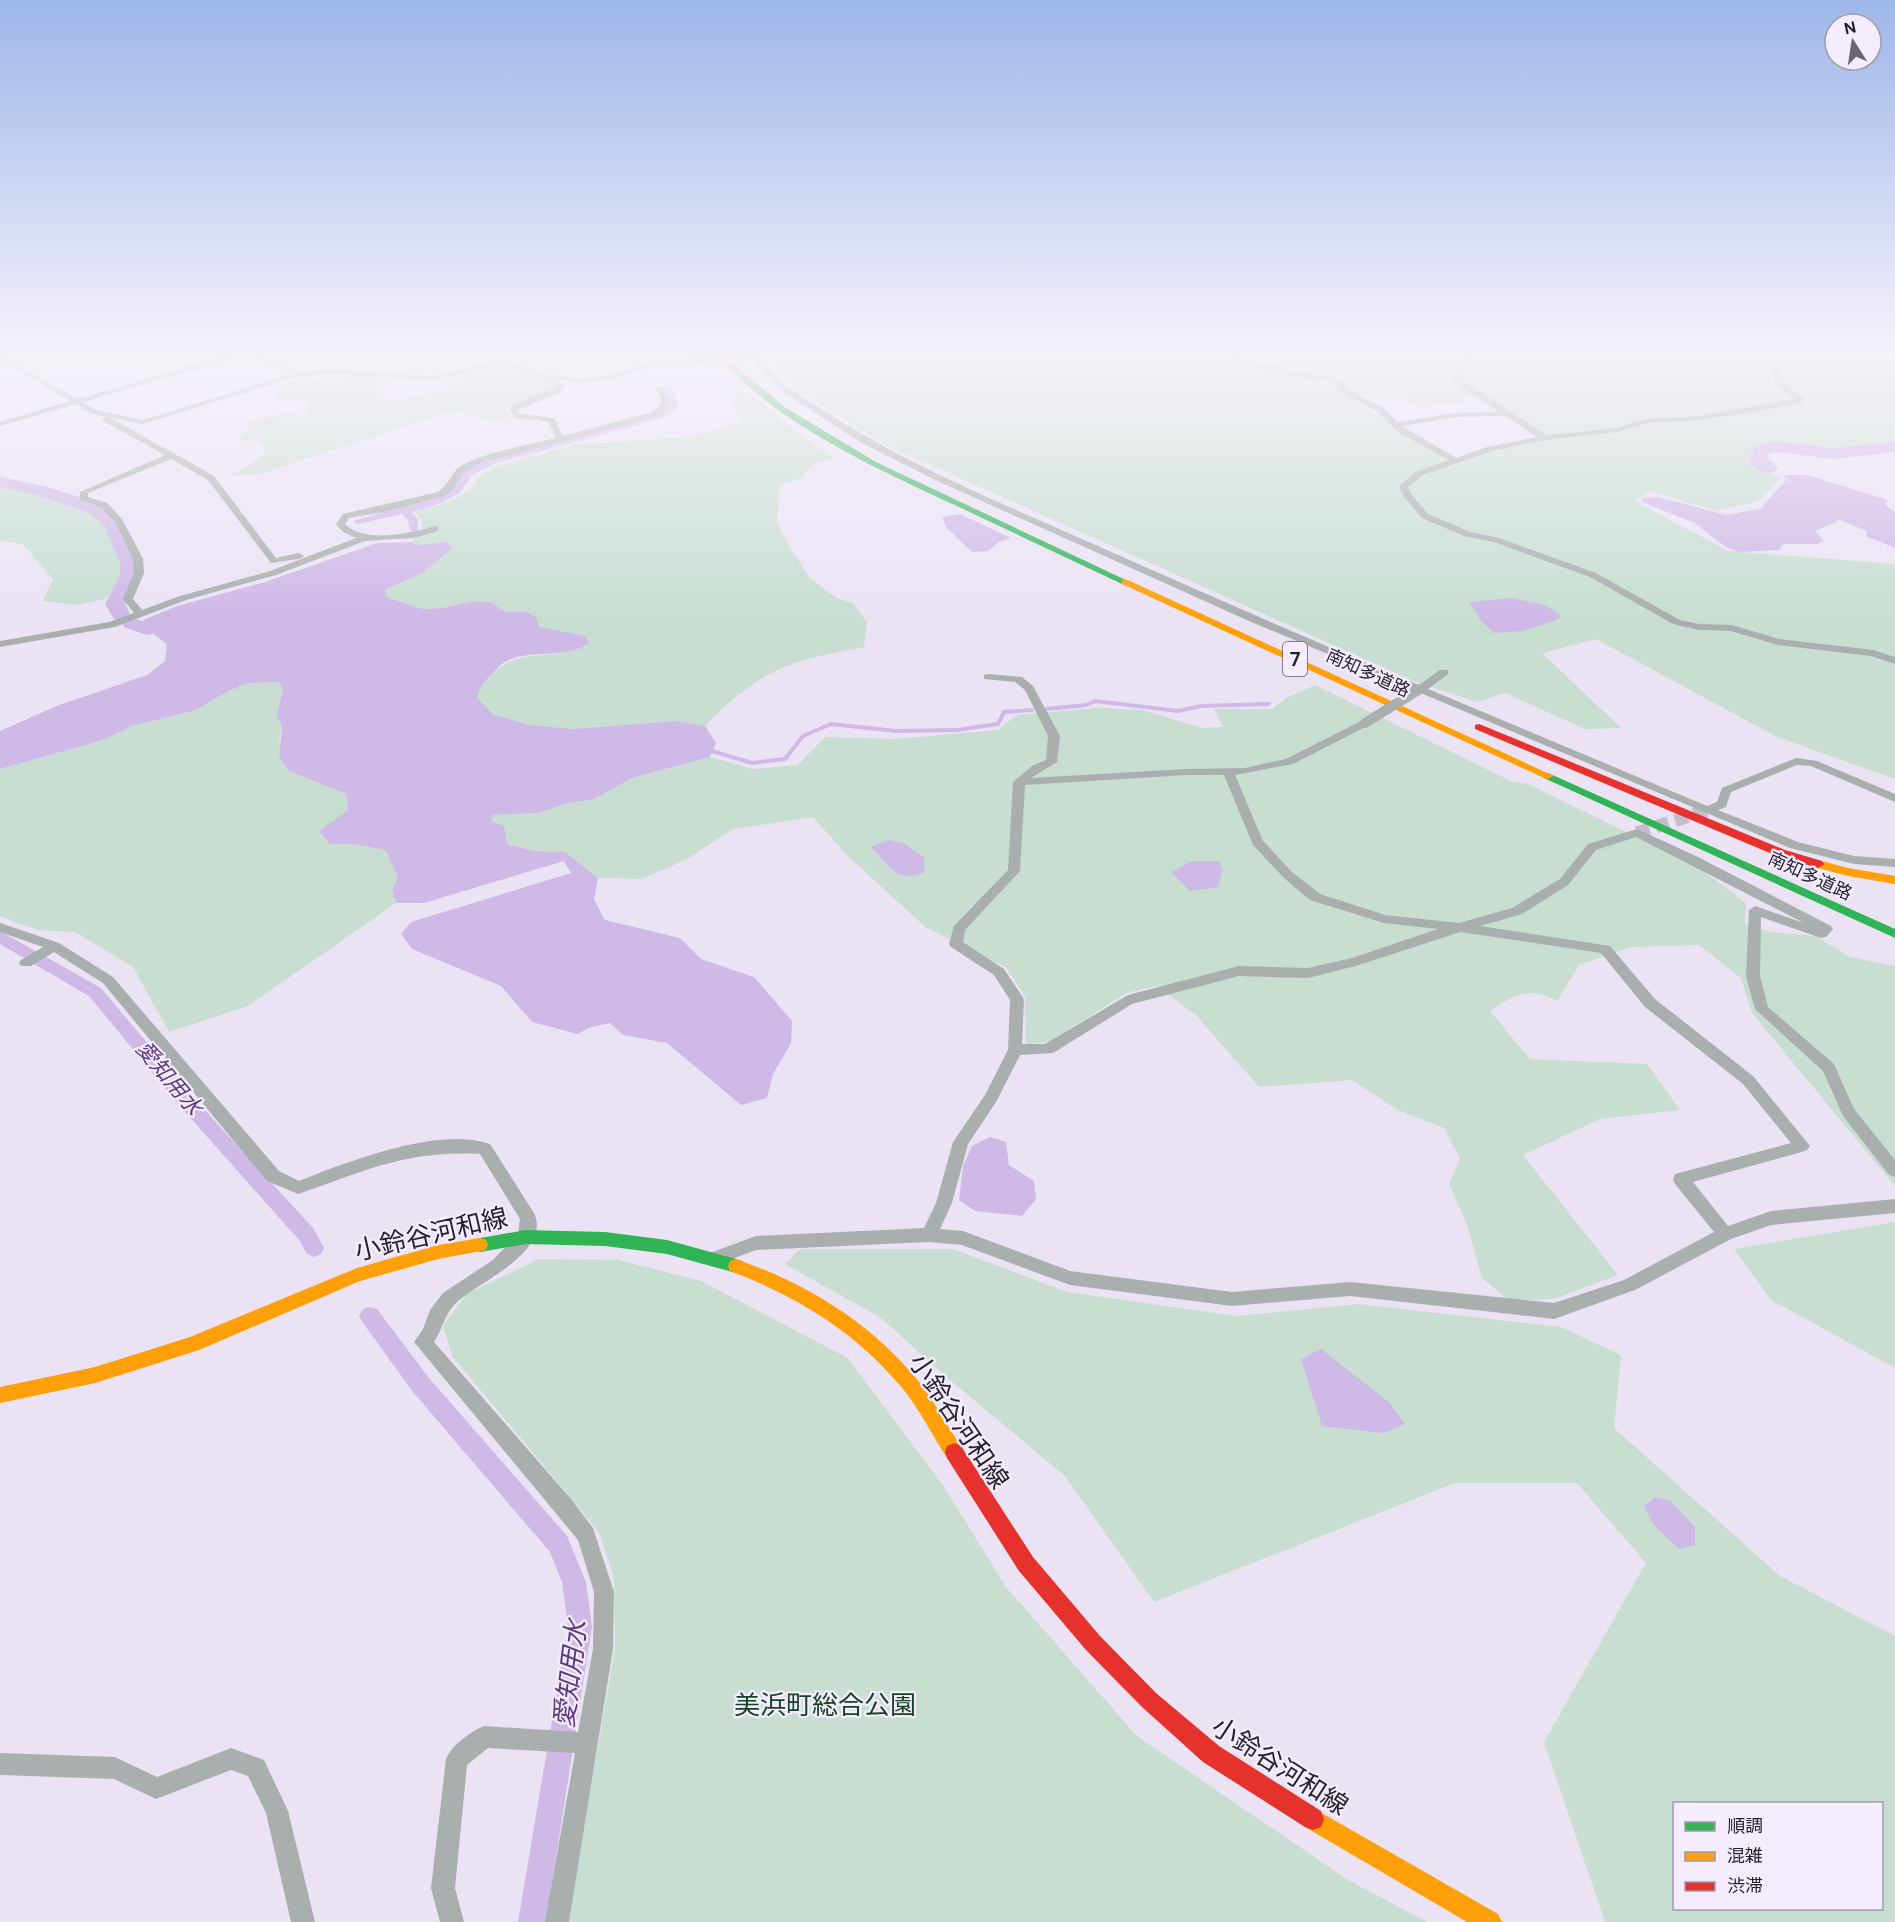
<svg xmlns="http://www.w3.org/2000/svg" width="1895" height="1922" font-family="'DM Sans','Noto Sans JP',sans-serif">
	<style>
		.green { fill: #c7ded1; fill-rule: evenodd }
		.water { fill: #cfb9e7 }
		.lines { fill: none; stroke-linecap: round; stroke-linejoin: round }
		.stream { stroke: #cfb9e7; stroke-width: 4 }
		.canal { fill: #cfb9e7; fill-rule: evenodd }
		.river { fill: #cfb9e7; fill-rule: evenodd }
		.street-tunnel { stroke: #c3bccc; stroke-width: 13; stroke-dasharray: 13 7; stroke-linecap: butt }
		.street { fill: #a9afae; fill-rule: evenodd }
		.fast { fill: #30b455; fill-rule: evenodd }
		.slow { fill: #ff9f0a; fill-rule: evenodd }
		.jam { fill: #e5322d; fill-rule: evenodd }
		.street-bridge-far1 { stroke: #a9afae; stroke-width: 8 }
		.street-bridge { stroke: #a9afae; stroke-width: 10 }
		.labels { text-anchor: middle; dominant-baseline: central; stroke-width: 4.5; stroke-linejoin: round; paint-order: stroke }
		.far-street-label { font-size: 18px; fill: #241f2a; stroke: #f5edff }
		.shield { fill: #f5edff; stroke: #635d6a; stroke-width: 1.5 }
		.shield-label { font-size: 20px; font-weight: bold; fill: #241f2a }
		.water-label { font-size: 22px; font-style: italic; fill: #5e3980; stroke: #f5edff }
		.near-street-label { font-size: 26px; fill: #241f2a; stroke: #f5edff }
		.near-park-label { font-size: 26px; fill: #164224; stroke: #f5edff }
		.near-water-label { font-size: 27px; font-style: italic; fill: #5e3980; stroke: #f5edff }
	</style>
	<rect width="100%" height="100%" fill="#ebe3f4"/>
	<!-- green -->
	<g class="green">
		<path d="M 762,350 L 1895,350 L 1895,444 L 1833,451 L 1763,445 L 1750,460 L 1780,479 L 1758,501 L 1716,511 L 1650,491 L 1635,501 L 1728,551 L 1895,564 L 1895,779 L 1777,737 L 1596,639 L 1542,653 L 1621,728 L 1585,729 L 1505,693 L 1477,702 L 1416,682 L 884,444 L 811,399 L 772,368 L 768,353 ZM 1349,396 L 1401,397 L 1419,407 L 1464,403 L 1464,397 L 1484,396 L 1548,439 L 1494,450 L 1459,463 L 1397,433 L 1388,423 Z"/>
		<path d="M 511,368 L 555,386 C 541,398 522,399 507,410 L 511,418 L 511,423 C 489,420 469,413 447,412 L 260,474 L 227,476 L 252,464 L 265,452 L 260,442 L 240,440 L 252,421 L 283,414 L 307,415 L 310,405 L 300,400 L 279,400 L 273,391 L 283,382 L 299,380 L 319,382 L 350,376 L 382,378 L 377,392 L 389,401 L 426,394 L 456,385 L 468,374 Z"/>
		<path d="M 737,390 L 747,391 L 805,439 L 835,458 L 812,465 L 801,478 L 779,486 L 777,523 L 792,551 L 810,578 L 835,597 L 854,604 L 867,622 L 864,647 C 834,653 796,659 770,674 C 745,687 724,706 705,726 L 676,721 L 572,729 L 531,725 L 494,715 L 476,699 C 480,686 485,681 495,672 C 523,645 557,663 589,644 L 538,627 L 536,617 L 527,612 L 505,612 L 492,602 L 474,601 L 442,608 L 423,609 L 385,597 L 386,589 L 421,574 L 447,542 L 419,545 L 412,542 L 422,527 L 421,520 L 414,512 C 439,505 469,500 481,474 L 500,465 L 575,445 L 682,437 L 711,432 L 743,421 L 731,402 Z"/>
		<path d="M 0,486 C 25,490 73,498 93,513 C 112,526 121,555 125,577 L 106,599 L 76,605 L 43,601 L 53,579 L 23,544 L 0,540 Z"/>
		<path d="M 279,682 L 283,689 L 277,715 L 282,727 L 279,741 L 289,771 L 346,794 L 348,810 L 319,832 L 329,844 L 353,844 L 385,850 L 398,877 L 392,890 L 396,903 L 248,1006 L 169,1032 L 133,967 L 75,932 L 37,930 L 0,916 L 0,769 L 103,740 L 132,726 L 196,710 L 228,691 L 249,683 Z"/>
		<path d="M 1315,685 L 1513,782 L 1528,784 L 1698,867 L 1746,903 L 1745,924 L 1771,932 L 1815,936 L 1850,957 L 1895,966 L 1895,1186 L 1752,1013 L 1741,978 L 1699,945 L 1632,947 L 1579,965 L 1557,1001 C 1527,986 1516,994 1490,1011 L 1530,1059 L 1647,1064 L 1680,1110 L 1600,1119 L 1523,1155 L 1618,1275 L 1554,1299 L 1510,1301 L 1482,1278 L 1467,1224 L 1449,1184 L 1460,1158 L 1444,1128 L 1398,1110 L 1352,1080 L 1259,1087 L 1196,1015 L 1157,986 L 1126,993 L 1050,1042 L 1026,1044 L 1025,997 L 1006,967 L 925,927 L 847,855 L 813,817 L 733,829 L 687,859 L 642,879 L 598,878 L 565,852 L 536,851 L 508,845 L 504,827 L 491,821 L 492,815 L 539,813 L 568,803 L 594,799 L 632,778 L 710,757 L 753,769 L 798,765 L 825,737 L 895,739 L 998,730 L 1017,715 L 1097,708 L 1142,710 L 1203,728 L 1223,727 L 1214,709 L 1272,709 L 1286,698 Z"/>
		<path d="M 1895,1222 L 1895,1368 L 1771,1300 L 1734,1249 Z"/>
		<path d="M 800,1249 L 953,1249 L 1067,1292 L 1237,1316 L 1358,1304 L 1561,1327 L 1621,1355 L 1614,1428 L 1780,1576 L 1895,1636 L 1895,1922 L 1605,1922 L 1544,1742 L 1646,1563 L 1577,1483 L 1455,1483 L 1154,1602 L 1065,1476 L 944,1375 L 881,1318 L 785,1264 ZM 1674,1804 L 1882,1804 L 1882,1908 L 1674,1908 Z"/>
		<path d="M 539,1259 L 618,1260 L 701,1281 L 848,1358 L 942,1484 L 1006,1587 L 1137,1736 L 1348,1880 L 1427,1922 L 568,1922 L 615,1648 L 614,1578 L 599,1532 L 452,1356 L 443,1325 L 467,1294 Z"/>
	</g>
	<!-- water -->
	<g class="water">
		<path d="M 1783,475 L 1807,475 L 1888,500 L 1885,505 L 1895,512 L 1895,548 L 1866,536 L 1867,531 L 1840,520 L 1815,531 L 1824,541 L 1817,544 L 1783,544 L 1779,550 L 1739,552 L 1726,547 L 1695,523 L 1642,502 L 1643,498 L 1658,497 L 1726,515 L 1760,509 L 1786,480 Z"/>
		<path d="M 960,514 L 1011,538 L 999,542 L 988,551 L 972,552 L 946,527 L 942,517 Z"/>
		<path d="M 412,542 L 419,545 L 447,542 L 452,548 L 421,574 L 386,589 L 386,597 L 423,609 L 442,608 L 474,601 L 492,602 L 505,612 L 527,612 L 536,617 L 539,627 L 585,636 L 589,644 C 561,660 530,648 505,662 C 500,664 496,671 491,675 C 483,683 480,687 477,698 L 494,715 L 531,725 L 572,729 L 676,721 L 705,726 L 716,743 L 710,757 L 632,778 L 594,799 L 568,803 L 539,813 L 493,815 L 491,821 L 504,826 L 508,845 L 536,851 L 565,852 L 598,878 L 594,899 L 605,920 L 680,938 L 701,959 L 754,977 L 792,1021 L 791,1043 L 773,1074 L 767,1098 L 741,1105 L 667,1043 L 623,1035 L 610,1023 L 591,1027 L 577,1034 L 532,1022 L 501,986 L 412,949 L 401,934 L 411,922 L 571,873 L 564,861 L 424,903 L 396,903 L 392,890 L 398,877 L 385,850 L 353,844 L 329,844 L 319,831 L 348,810 L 346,794 L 289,771 L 279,756 L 282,727 L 277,715 L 283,689 L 279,682 L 249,683 L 228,691 L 196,710 L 132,726 L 103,740 L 0,769 L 0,731 L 59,705 L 147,675 L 165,661 L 167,644 L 147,629 L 143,620 L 177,606 L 265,582 L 377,543 Z"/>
		<path d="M 1512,598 L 1545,605 L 1560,615 L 1559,619 L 1523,631 L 1494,633 L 1481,621 L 1469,602 Z"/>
		<path d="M 888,840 L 903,843 L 924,857 L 925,872 C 896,884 890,866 871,847 Z"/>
		<path d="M 1192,861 L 1218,861 L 1223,869 L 1218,887 L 1190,891 L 1171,872 Z"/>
		<path d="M 990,1137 L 1006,1142 L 1009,1165 L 1034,1181 L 1036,1199 L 1022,1216 L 975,1211 L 959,1200 L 963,1166 L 972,1146 Z"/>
		<path d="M 1321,1349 L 1390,1403 L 1405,1424 L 1384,1433 L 1322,1426 L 1301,1359 Z"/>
		<path d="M 1655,1497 L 1671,1501 L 1695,1527 L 1695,1545 L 1679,1549 L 1653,1524 L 1644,1506 Z"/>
	</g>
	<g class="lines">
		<!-- stream -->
		<g class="stream">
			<path d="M 1046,709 L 1086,705 L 1095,701 L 1178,711 L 1201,706 L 1269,704"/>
			<path d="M 712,751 L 752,763 L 785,759 L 803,736 L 831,724 L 896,731 L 957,730 L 998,724 L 1004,712 L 1032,710"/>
		</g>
		<!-- canal -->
		<g class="canal">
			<path d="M 667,384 L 672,387 L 679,407 L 677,409 L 659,419 L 497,463 L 472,475 L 459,494 L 436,505 L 412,512 L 418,520 L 418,531 L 410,531 L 408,521 L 402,514 L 358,524 L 353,521 L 440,496 L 456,486 L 464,471 L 489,459 L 653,415 L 669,406 L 662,387 Z"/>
			<path d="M 0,931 L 101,988 L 190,1094 L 313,1228 L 324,1248 L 321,1254 L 314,1257 L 307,1254 L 299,1240 L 178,1104 L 89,996 L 0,944 Z"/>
			<path d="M 370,1307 L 377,1309 L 429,1378 L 567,1536 L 586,1582 L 592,1626 L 546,1922 L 518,1922 L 568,1626 L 562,1582 L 550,1552 L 413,1392 L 363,1323 L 359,1316 L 363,1309 Z"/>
		</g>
		<!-- river -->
		<g class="river">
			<path d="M 1775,441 L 1833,448 L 1895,442 L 1895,452 L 1833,459 L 1775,452 L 1768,454 L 1767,459 L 1778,468 L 1775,472 C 1765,474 1755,470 1749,461 L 1754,447 Z"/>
			<path d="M 0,477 L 48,487 L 104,505 L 119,519 L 140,562 L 140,576 L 125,604 L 131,615 L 130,617 L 154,625 L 158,629 L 154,633 L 147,635 L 124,627 L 122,621 L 114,619 L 105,604 L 120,576 L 120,562 L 104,525 L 90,513 L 37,495 L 0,487 Z"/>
		</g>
		<!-- street-tunnel -->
		<path class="street-tunnel" d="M 1637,833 L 1707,810"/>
		<!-- street -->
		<g class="street">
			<path d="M 247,350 L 299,372 L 338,370 L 430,376 L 497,362 L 512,362 L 550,377 L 553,375 L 579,379 L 611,375 L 654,362 L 711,357 L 715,359 L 711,361 L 655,366 L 612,379 L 579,383 L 554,379 L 565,385 L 559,393 L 517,410 L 520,414 L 554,418 L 563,436 L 649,413 L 659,407 L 661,400 L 656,387 L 662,387 L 669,400 L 666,410 L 655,417 L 481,463 L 464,472 L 453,490 L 444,496 L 384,512 L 349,518 L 345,524 C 365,544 410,533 435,526 L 438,527 L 438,531 L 414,538 L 365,541 L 276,575 L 186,600 L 115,627 L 0,647 L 0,641 L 109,622 L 134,613 L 123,599 L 134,573 L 133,559 L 115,522 L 101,507 L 80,500 L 80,492 L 165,455 L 103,421 L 102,419 L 106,417 L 91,414 L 76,404 L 0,426 L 0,422 L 70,401 L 0,360 L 0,355 L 77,399 ZM 247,354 L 291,374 L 143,420 L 96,410 L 83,402 ZM 497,366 L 511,366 L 556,386 L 553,389 L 514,404 L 509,410 L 515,418 L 549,422 L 555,438 C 530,445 479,453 459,467 C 451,474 448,485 438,492 L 343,514 L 336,524 L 343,532 L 356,538 L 270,571 L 180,596 L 142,610 L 133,599 L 144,573 L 143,559 L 122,519 L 107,503 L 88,497 L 88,493 L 171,459 L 208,480 L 271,563 L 299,559 L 304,556 L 299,553 L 276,558 L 214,476 L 109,417 L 143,424 L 299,376 L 338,374 L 430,380 Z"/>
			<path d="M 747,350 L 755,350 L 760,354 L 792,350 L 780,356 L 762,358 C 776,382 800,395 823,410 C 904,463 994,500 1082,539 C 1194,589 1306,638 1419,685 L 1440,670 L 1448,670 L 1448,674 L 1428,689 L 1707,806 L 1717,802 L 1722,788 L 1796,758 L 1817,761 L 1895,794 L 1895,802 L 1811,766 L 1797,765 L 1731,792 L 1726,807 L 1718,810 L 1798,842 L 1854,856 L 1895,859 L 1895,867 L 1854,864 L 1790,848 L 1249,621 L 935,480 L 860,442 L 785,393 L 764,375 L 755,357 Z"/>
			<path d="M 1208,350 L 1218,350 L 1248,361 L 1285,368 L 1296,373 L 1332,377 L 1342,382 L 1348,390 L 1381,406 L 1397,422 L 1456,413 L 1499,412 L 1461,387 L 1453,375 L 1465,362 L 1465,357 L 1451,350 L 1460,350 L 1472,356 L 1473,362 L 1461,375 L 1467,383 L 1546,435 L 1616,428 L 1647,419 L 1698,416 L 1794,399 L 1776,385 L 1771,362 L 1778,360 L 1784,384 L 1803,398 L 1803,402 L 1771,409 L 1698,420 L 1648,423 L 1617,432 L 1544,440 L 1492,451 L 1423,475 L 1408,487 L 1411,494 L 1428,514 L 1470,532 L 1499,538 L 1596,573 L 1680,620 L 1699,624 L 1732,625 L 1779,639 L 1873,650 L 1895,657 L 1895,664 L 1871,656 L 1778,645 L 1731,631 L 1699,630 L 1673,624 L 1590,577 L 1494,542 L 1464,536 L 1422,518 L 1404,497 L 1399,486 L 1417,471 L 1449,460 L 1399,433 L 1375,410 L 1342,394 L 1336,386 L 1327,381 L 1294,377 L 1283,372 L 1243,365 ZM 1506,416 L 1537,437 L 1487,447 L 1456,458 L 1402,426 L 1456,417 Z"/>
			<path d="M 988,674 L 1022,677 L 1033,686 L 1060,736 L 1057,762 L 1031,778 L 1186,769 L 1245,768 L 1286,759 L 1361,721 L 1369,721 L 1369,725 L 1293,764 L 1235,775 L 1263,841 L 1292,872 L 1320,894 L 1385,915 L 1459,923 L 1512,908 L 1560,879 L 1588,844 L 1637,829 L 1698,857 L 1831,926 L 1833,929 L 1826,937 L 1821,938 L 1761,917 L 1760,976 L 1768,1007 L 1834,1064 L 1854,1109 L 1895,1160 L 1895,1177 L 1889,1175 L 1843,1116 L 1823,1071 L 1755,1009 L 1746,976 L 1749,910 L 1755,906 L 1804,923 L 1636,837 L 1596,850 L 1568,885 L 1522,914 L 1480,926 L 1610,946 L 1655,999 L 1753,1076 L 1810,1146 L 1807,1150 L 1802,1152 L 1693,1182 L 1728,1226 L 1771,1211 L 1895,1199 L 1895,1213 L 1771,1225 L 1731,1239 L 1635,1290 L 1554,1319 L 1350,1296 L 1232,1306 L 1070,1285 L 962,1245 L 929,1242 L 756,1250 L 713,1266 L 707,1264 L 705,1259 L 707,1254 L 756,1236 L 924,1228 L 936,1203 L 953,1142 L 985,1095 L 1008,1050 L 1010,1000 L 994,975 L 951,947 L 949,944 L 954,926 L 1008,870 L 1013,782 L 1032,766 L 1046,760 L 1048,736 L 1025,690 L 1015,682 L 984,679 L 984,675 ZM 1186,775 L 1224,775 L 1253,845 L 1284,878 L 1310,900 L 1384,923 L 1438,929 L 1352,958 L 1308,968 L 1239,966 L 1128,995 L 1045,1044 L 1022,1044 L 1024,1000 L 1022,996 L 1004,969 L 963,942 L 965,930 L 1020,871 L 1025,785 ZM 1460,932 L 1601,953 L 1645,1007 L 1743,1084 L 1791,1143 L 1675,1174 L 1673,1179 L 1675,1184 L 1714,1232 L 1624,1280 L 1554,1303 L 1350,1282 L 1232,1292 L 1070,1271 L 963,1231 L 940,1229 L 952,1203 L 968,1144 L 996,1102 L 1020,1055 L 1053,1053 L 1132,1004 L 1239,976 L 1308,978 L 1359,965 Z"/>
			<path d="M 0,923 L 59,943 L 113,977 L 279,1171 L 299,1181 C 348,1162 438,1126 490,1144 L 534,1213 C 553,1253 473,1284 454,1305 C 444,1316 442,1330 434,1342 L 571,1499 L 593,1528 L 614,1592 L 613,1649 L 569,1922 L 545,1922 L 575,1753 L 488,1748 L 467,1765 L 455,1888 L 464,1922 L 440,1922 L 431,1888 L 446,1759 C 452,1745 470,1732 484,1726 L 578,1732 L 593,1649 L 594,1592 L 578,1540 L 414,1342 L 423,1329 L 430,1310 L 443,1293 L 493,1260 L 518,1234 L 520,1219 L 480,1154 C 405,1150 366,1171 298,1194 L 267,1181 L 103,983 L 54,952 L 31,966 L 21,966 L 19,963 L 21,960 L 43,947 L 0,932 Z"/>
			<path d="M 231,1748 L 264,1760 L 288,1811 L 315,1922 L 291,1922 L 266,1813 L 248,1776 L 231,1770 L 156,1799 L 114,1779 L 0,1775 L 0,1753 L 115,1757 L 157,1777 Z"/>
		</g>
		<!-- fast -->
		<g class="fast">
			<path d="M 714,350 L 721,350 L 745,374 L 786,408 L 876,462 L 1130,582 L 1122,584 C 1067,558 1012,532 957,506 C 879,470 766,419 714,350 Z"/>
			<path d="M 1548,773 L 1895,929 L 1895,938 L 1544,778 L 1542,776 L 1544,774 Z"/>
			<path d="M 526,1230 L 605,1232 L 667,1240 L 736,1259 L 742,1261 L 744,1266 L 742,1271 L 736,1273 L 667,1254 L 605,1246 L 526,1244 L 480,1252 L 474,1250 L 472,1245 L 474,1240 L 480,1238 Z"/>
		</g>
		<!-- slow -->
		<g class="slow">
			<path d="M 1122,580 L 1128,580 L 1554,776 L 1548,779 L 1544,778 L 1122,584 Z"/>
			<path d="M 1818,860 L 1848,868 L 1895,876 L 1895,884 L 1848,876 L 1814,867 L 1812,864 Z"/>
			<path d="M 480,1238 L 486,1240 L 488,1245 L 486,1250 L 438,1259 L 360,1281 L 199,1350 L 95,1383 L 0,1403 L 0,1387 L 95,1367 L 190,1337 L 357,1268 L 438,1245 Z"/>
			<path d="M 736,1259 C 805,1283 867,1320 915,1377 C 933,1398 945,1423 961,1446 L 963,1452 L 961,1458 L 954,1461 L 947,1458 C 932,1435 920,1410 903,1389 C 857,1333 797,1296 730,1271 L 728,1266 L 730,1261 Z"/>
			<path d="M 1313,1808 L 1498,1914 L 1502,1922 L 1467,1922 L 1305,1827 L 1302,1819 L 1305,1811 Z"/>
		</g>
		<!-- jam -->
		<g class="jam">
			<path d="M 1479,724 L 1785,850 L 1822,861 L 1824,864 L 1818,868 L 1777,856 L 1475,729 L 1475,725 Z"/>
			<path d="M 954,1443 L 961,1446 L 1033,1557 L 1100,1636 L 1156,1693 L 1219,1746 L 1321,1811 L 1324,1819 L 1321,1827 L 1313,1830 L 1305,1827 L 1203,1762 L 1142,1707 L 1086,1650 L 1019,1571 L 947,1458 L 945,1452 L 947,1446 Z"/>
		</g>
		<!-- street-bridge-far1 -->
		<path class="street-bridge-far1" d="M 711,359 L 758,356"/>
		<!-- street-bridge -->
		<path class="street-bridge" d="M 1365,723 L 1420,689"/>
	</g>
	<!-- sky -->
	<linearGradient id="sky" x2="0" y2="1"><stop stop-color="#9eb6e8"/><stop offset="0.57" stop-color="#f6f2fa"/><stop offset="1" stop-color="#f6f2fa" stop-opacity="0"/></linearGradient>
	<rect width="1895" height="619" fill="url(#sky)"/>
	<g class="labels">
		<!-- far-street labels -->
		<g class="far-street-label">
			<text transform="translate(1368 673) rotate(25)">南知多道路</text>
			<text transform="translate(1810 876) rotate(25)">南知多道路</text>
		</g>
		<!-- shield labels -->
		<rect class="shield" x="1283" y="642" width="24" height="34" rx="4.5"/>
		<g class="shield-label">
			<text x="1295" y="659">7</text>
		</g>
		<!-- water labels -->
		<g class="water-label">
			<text transform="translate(169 1078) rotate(50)">愛知用水</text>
		</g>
		<!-- near-street labels -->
		<g class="near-street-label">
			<text transform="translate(431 1234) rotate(-13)">小鈴谷河和線</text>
			<text transform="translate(959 1421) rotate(56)">小鈴谷河和線</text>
			<text transform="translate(1280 1766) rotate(33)">小鈴谷河和線</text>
		</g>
		<!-- near-park labels -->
		<g class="near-park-label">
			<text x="825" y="1705">美浜町総合公園</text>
		</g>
		<!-- near-water labels -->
		<g class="near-water-label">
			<text transform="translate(570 1674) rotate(-83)">愛知用水</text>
		</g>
	</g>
	<!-- legend -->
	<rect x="1673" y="1802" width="210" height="108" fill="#f5edff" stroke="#a19baa" stroke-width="1.5"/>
	<rect x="1685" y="1822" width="30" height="9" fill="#30b455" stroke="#a19baa" stroke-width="1.5"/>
	<text x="1727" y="1832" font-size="18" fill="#241f2a">順調</text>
	<rect x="1685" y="1852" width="30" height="9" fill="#ff9f0a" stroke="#a19baa" stroke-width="1.5"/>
	<text x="1727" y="1862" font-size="18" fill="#241f2a">混雑</text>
	<rect x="1685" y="1882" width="30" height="9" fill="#e5322d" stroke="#a19baa" stroke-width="1.5"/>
	<text x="1727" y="1892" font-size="18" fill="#241f2a">渋滞</text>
	<!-- north arrow -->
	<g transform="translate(1853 42) rotate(348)"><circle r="28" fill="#f5edff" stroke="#a19baa" stroke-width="1.5"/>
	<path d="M0-4.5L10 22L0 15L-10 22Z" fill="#6a6471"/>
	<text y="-9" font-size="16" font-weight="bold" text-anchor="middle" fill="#241f2a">N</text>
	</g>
</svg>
